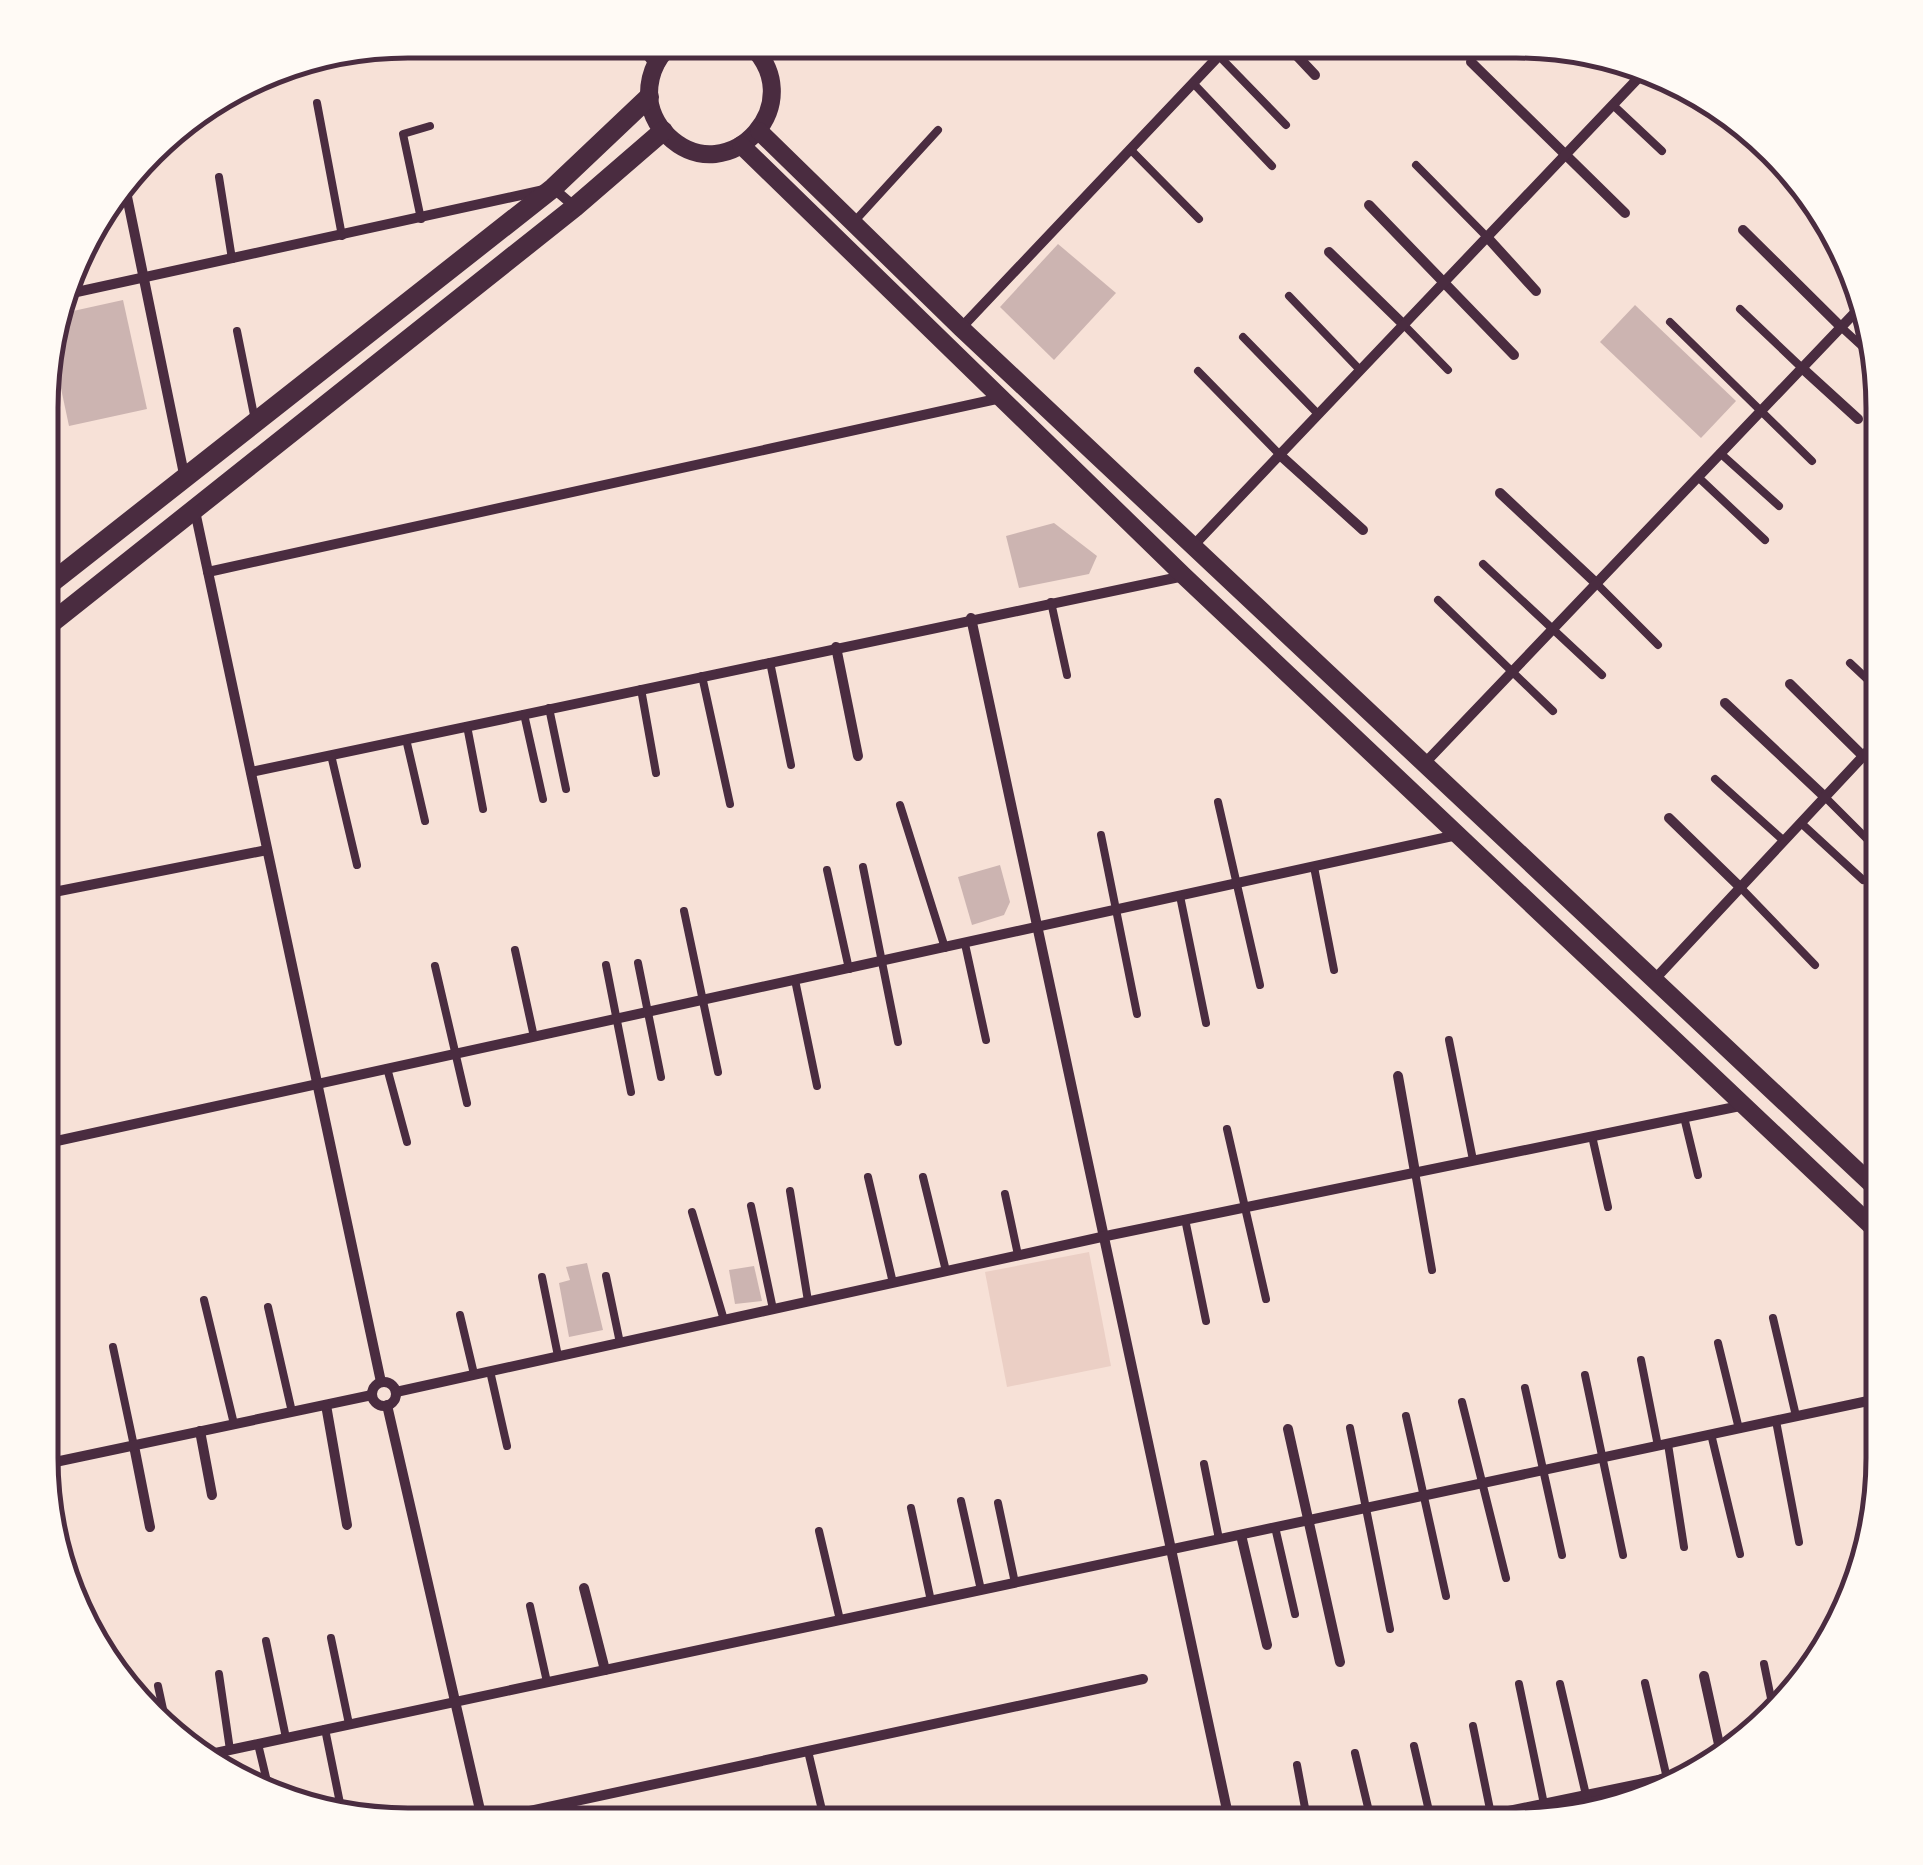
<svg xmlns="http://www.w3.org/2000/svg" width="1923" height="1865" font-family="'Work Sans',sans-serif">
	<style>
		.green { fill: #ebcfc5 }
		.building { fill: #ccb4b1 }
		.lines { fill: none; stroke-linecap: round; stroke-linejoin: round }
		.service { stroke: #4a2c40; stroke-width: 8 }
		.minor { stroke: #4a2c40; stroke-width: 10 }
		.tertiary { stroke: #4a2c40; stroke-width: 18 }
		.secondary { stroke: #4a2c40; stroke-width: 20 }
		.rim { fill: none; stroke: #4a2c40; stroke-width: 5 }
	</style>
	<rect width="100%" height="100%" fill="#f7e1d7"/>
	<!-- green -->
	<path class="green" d="M 1089,1252 L 1111,1366 L 1007,1387 L 985,1272 Z"/>
	<!-- building -->
	<g class="building">
		<path d="M 1058,244 L 1116,293 L 1054,360 L 1000,307 Z"/>
		<path d="M 123,300 L 147,409 L 69,426 L 49,332 L 55,315 Z"/>
		<path d="M 1635,305 L 1736,401 L 1701,438 L 1600,342 Z"/>
		<path d="M 1054,523 L 1097,556 L 1089,574 L 1019,588 L 1006,536 Z"/>
		<path d="M 1000,865 L 1010,902 L 1004,915 L 972,925 L 958,877 Z"/>
		<path d="M 587,1263 L 603,1330 L 569,1337 L 559,1283 L 570,1280 L 566,1267 Z"/>
		<path d="M 754,1266 L 762,1301 L 735,1304 L 729,1270 Z"/>
	</g>
	<g class="lines">
		<!-- service -->
		<g class="service">
			<path d="M 1219,56 L 1286,125"/>
			<path d="M 1675,81 L 1699,104"/>
			<path d="M 1193,83 L 1272,166"/>
			<path d="M 317,103 L 342,236"/>
			<path d="M 1613,105 L 1662,151"/>
			<path d="M 1130,149 L 1199,219"/>
			<path d="M 1416,165 L 1487,237"/>
			<path d="M 219,177 L 232,259"/>
			<path d="M 421,219 L 403,134 L 430,126"/>
			<path d="M 853,223 L 938,130"/>
			<path d="M 1822,226 L 1837,239"/>
			<path d="M 1289,296 L 1360,370"/>
			<path d="M 1740,309 L 1802,368"/>
			<path d="M 1670,322 L 1812,461"/>
			<path d="M 1404,325 L 1448,370"/>
			<path d="M 1841,327 L 1878,361"/>
			<path d="M 237,331 L 255,420"/>
			<path d="M 1243,337 L 1318,414"/>
			<path d="M 1198,371 L 1280,455"/>
			<path d="M 1720,453 L 1779,506"/>
			<path d="M 1698,477 L 1765,540"/>
			<path d="M 1483,564 L 1602,675"/>
			<path d="M 1596,583 L 1658,645"/>
			<path d="M 1438,600 L 1553,711"/>
			<path d="M 1051,602 L 1067,675"/>
			<path d="M 770,662 L 791,765"/>
			<path d="M 1850,663 L 1882,693"/>
			<path d="M 702,676 L 730,804"/>
			<path d="M 641,689 L 656,773"/>
			<path d="M 549,708 L 566,789"/>
			<path d="M 524,714 L 543,799"/>
			<path d="M 467,726 L 483,809"/>
			<path d="M 406,739 L 425,821"/>
			<path d="M 331,755 L 357,865"/>
			<path d="M 1715,779 L 1784,841"/>
			<path d="M 1825,797 L 1882,854"/>
			<path d="M 1218,802 L 1260,985"/>
			<path d="M 900,805 L 945,948"/>
			<path d="M 1801,823 L 1863,880"/>
			<path d="M 1101,835 L 1137,1014"/>
			<path d="M 863,867 L 898,1042"/>
			<path d="M 1314,867 L 1334,970"/>
			<path d="M 827,870 L 849,969"/>
			<path d="M 1741,888 L 1815,965"/>
			<path d="M 1180,896 L 1206,1023"/>
			<path d="M 684,911 L 718,1072"/>
			<path d="M 965,944 L 986,1040"/>
			<path d="M 515,950 L 534,1037"/>
			<path d="M 638,963 L 661,1077"/>
			<path d="M 606,965 L 631,1092"/>
			<path d="M 435,966 L 467,1103"/>
			<path d="M 795,980 L 817,1086"/>
			<path d="M 1449,1040 L 1473,1160"/>
			<path d="M 387,1068 L 407,1142"/>
			<path d="M 1684,1117 L 1698,1175"/>
			<path d="M 1227,1129 L 1266,1299"/>
			<path d="M 1592,1136 L 1608,1207"/>
			<path d="M 1415,1172 L 1432,1270"/>
			<path d="M 868,1177 L 893,1283"/>
			<path d="M 923,1177 L 946,1271"/>
			<path d="M 790,1191 L 808,1301"/>
			<path d="M 1005,1194 L 1018,1255"/>
			<path d="M 751,1206 L 773,1309"/>
			<path d="M 692,1212 L 724,1320"/>
			<path d="M 1185,1219 L 1206,1321"/>
			<path d="M 606,1276 L 620,1343"/>
			<path d="M 542,1277 L 558,1356"/>
			<path d="M 204,1300 L 234,1424"/>
			<path d="M 268,1307 L 292,1412"/>
			<path d="M 460,1315 L 474,1374"/>
			<path d="M 1773,1318 L 1796,1416"/>
			<path d="M 1718,1343 L 1739,1429"/>
			<path d="M 113,1347 L 134,1446"/>
			<path d="M 1641,1360 L 1658,1446"/>
			<path d="M 490,1371 L 507,1446"/>
			<path d="M 1585,1375 L 1623,1555"/>
			<path d="M 1525,1388 L 1562,1555"/>
			<path d="M 1462,1402 L 1506,1578"/>
			<path d="M 1406,1416 L 1446,1596"/>
			<path d="M 1776,1421 L 1799,1542"/>
			<path d="M 1350,1428 L 1390,1629"/>
			<path d="M 41,1429 L 49,1464"/>
			<path d="M 1711,1434 L 1740,1554"/>
			<path d="M 1668,1444 L 1684,1547"/>
			<path d="M 1204,1464 L 1219,1539"/>
			<path d="M 961,1501 L 981,1590"/>
			<path d="M 998,1503 L 1015,1583"/>
			<path d="M 911,1508 L 931,1601"/>
			<path d="M 1275,1527 L 1295,1614"/>
			<path d="M 819,1531 L 840,1620"/>
			<path d="M 530,1606 L 547,1682"/>
			<path d="M 331,1638 L 349,1724"/>
			<path d="M 266,1641 L 286,1738"/>
			<path d="M 1764,1664 L 1773,1708"/>
			<path d="M 219,1674 L 230,1750"/>
			<path d="M 1645,1683 L 1669,1787"/>
			<path d="M 128,1684 L 130,1693"/>
			<path d="M 1519,1684 L 1544,1804"/>
			<path d="M 1560,1684 L 1586,1795"/>
			<path d="M 158,1686 L 166,1723"/>
			<path d="M 1473,1726 L 1493,1824"/>
			<path d="M 325,1729 L 342,1813"/>
			<path d="M 258,1744 L 270,1794"/>
			<path d="M 1414,1746 L 1432,1824"/>
			<path d="M 808,1751 L 822,1810"/>
			<path d="M 1355,1753 L 1372,1824"/>
			<path d="M 1297,1765 L 1308,1824"/>
			<path d="M 1608,1790 L 1612,1810"/>
		</g>
		<!-- minor -->
		<g class="minor">
			<path d="M 1284,42 L 1315,75"/>
			<path d="M 1471,62 L 1625,213"/>
			<path d="M 124,182 L 185,479"/>
			<path d="M 1369,205 L 1514,355"/>
			<path d="M 1743,230 L 1841,327"/>
			<path d="M 1487,237 L 1536,291"/>
			<path d="M 1329,252 L 1404,325"/>
			<path d="M 63,295 L 553,188 L 575,207"/>
			<path d="M 961,328 L 1232,42"/>
			<path d="M 1802,368 L 1858,419"/>
			<path d="M 1280,455 L 1363,530"/>
			<path d="M 1500,493 L 1596,583"/>
			<path d="M 195,511 L 381,1382"/>
			<path d="M 1193,546 L 1645,71"/>
			<path d="M 208,572 L 1001,398"/>
			<path d="M 971,618 L 1230,1824"/>
			<path d="M 836,647 L 858,756"/>
			<path d="M 1790,684 L 1863,756"/>
			<path d="M 1725,703 L 1825,797"/>
			<path d="M 1424,764 L 1866,301"/>
			<path d="M 251,772 L 1184,576"/>
			<path d="M 1669,818 L 1741,888"/>
			<path d="M 44,894 L 267,850"/>
			<path d="M 1654,980 L 1882,736"/>
			<path d="M 1398,1076 L 1415,1172"/>
			<path d="M 43,1144 L 1457,835"/>
			<circle cx="384" cy="1394" r="12"/>
			<path d="M 396,1392 L 1106,1236 L 1740,1106"/>
			<path d="M 326,1405 L 347,1525"/>
			<path d="M 387,1405 L 483,1823"/>
			<path d="M 1288,1429 L 1340,1662"/>
			<path d="M 200,1431 L 212,1495"/>
			<path d="M 134,1446 L 150,1527"/>
			<path d="M 41,1465 L 372,1395"/>
			<path d="M 1241,1535 L 1267,1645"/>
			<path d="M 584,1588 L 605,1670"/>
			<path d="M 1704,1676 L 1722,1758"/>
			<path d="M 206,1755 L 1882,1398"/>
			<path d="M 483,1821 L 1143,1679"/>
			<path d="M 1446,1824 L 1697,1772"/>
		</g>
		<!-- tertiary -->
		<g class="tertiary">
			<path d="M 642,41 L 657,61"/>
			<path d="M 677,41 C 659,52 649,72 649,94 C 649,109 656,125 668,136 C 728,194 816,100 746,41"/>
			<path d="M 759,131 L 961,328 L 1882,1194"/>
			<path d="M 741,145 L 1184,576 L 1882,1236"/>
		</g>
		<!-- secondary -->
		<g class="secondary">
			<path d="M 46,587 L 553,188 L 649,97"/>
			<path d="M 45,628 L 575,207 L 663,131"/>
		</g>
	</g>
	<!-- crop -->
	<path d="M0 0H1923V1865H0ZM408 58H1516A350 350 0 0 1 1866 408V1458A350 350 0 0 1 1516 1808H408A350 350 0 0 1 58 1458V408A350 350 0 0 1 408 58Z" fill="#fffaf5" fill-rule="evenodd"/>
	<path class="rim" d="M408 58H1516A350 350 0 0 1 1866 408V1458A350 350 0 0 1 1516 1808H408A350 350 0 0 1 58 1458V408A350 350 0 0 1 408 58Z"/>
</svg>
